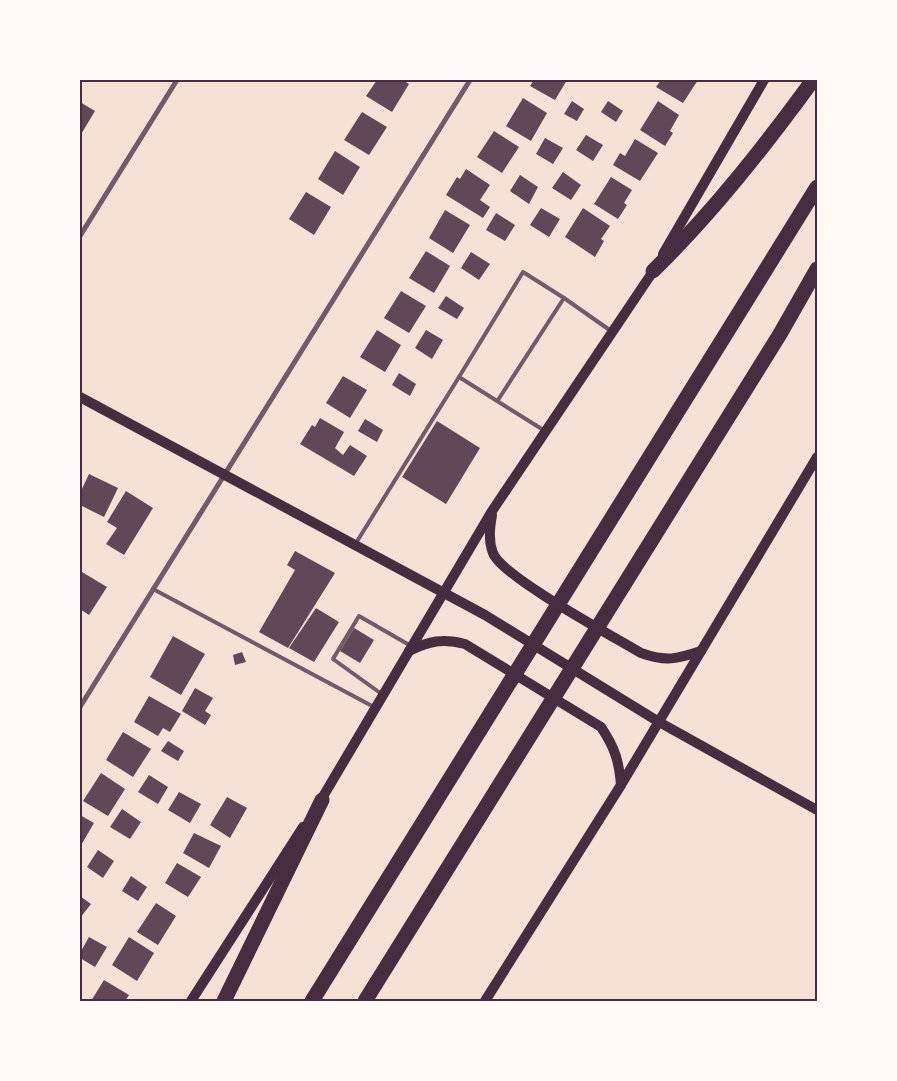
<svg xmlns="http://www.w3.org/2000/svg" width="897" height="1081" font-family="'Times New Roman',serif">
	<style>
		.building { fill: #644757 }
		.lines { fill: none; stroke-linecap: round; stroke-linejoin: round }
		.service { stroke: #755966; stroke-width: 4 }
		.minor { stroke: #755966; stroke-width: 5 }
		.secondary { stroke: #4a2c40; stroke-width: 10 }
		.motorway { stroke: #4a2c40; stroke-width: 15 }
		.neatline { fill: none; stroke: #4a2c40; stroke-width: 2 }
	</style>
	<rect width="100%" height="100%" fill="#f7e1d7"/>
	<!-- building -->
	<g class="building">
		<path d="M 377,80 L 403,80 L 409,84 L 392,112 L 366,96 Z"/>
		<path d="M 534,80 L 567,80 L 555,100 L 530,86 Z"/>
		<path d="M 661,80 L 698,80 L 683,103 L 656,87 Z"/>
		<path d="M 523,98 L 547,113 L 531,141 L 506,126 Z"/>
		<path d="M 572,101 L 584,109 L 577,121 L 564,114 Z"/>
		<path d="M 608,101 L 623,111 L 616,122 L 601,112 Z"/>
		<path d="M 658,101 L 679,115 L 670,131 L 673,133 L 665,146 L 640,130 Z"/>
		<path d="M 80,102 L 95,111 L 80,136 Z"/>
		<path d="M 362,112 L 387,127 L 369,155 L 344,140 Z"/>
		<path d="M 494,131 L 519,147 L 502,173 L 477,157 Z"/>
		<path d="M 586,135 L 603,145 L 593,161 L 576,150 Z"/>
		<path d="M 545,138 L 563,148 L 553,164 L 536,154 Z"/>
		<path d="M 635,139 L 658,153 L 640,181 L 613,165 L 620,153 L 625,156 Z"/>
		<path d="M 335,151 L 360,167 L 343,195 L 318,179 Z"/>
		<path d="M 466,169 L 490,185 L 480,200 L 490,207 L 483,218 L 446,195 L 457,177 L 460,179 Z"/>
		<path d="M 563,172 L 581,185 L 571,200 L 552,188 Z"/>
		<path d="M 520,175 L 538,187 L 529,204 L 510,191 Z"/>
		<path d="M 611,177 L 632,190 L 624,203 L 627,205 L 618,219 L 594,204 Z"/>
		<path d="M 306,192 L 331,207 L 314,235 L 289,219 Z"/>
		<path d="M 541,208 L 560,219 L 549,237 L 530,225 Z"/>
		<path d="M 583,208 L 610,226 L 601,239 L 604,241 L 595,257 L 565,237 Z"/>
		<path d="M 445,210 L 470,225 L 453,253 L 429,238 Z"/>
		<path d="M 496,213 L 515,225 L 505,241 L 486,230 Z"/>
		<path d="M 426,251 L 450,266 L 434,293 L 409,278 Z"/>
		<path d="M 471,252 L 490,264 L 479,280 L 461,268 Z"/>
		<path d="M 401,291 L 426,306 L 409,333 L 384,318 Z"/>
		<path d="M 446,296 L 464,308 L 457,319 L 438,308 Z"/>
		<path d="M 377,330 L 401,345 L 385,372 L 360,357 Z"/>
		<path d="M 426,330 L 443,340 L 432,359 L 415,348 Z"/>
		<path d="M 399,373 L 416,384 L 410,396 L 392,385 Z"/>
		<path d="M 343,376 L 367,390 L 350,418 L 326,403 Z"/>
		<path d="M 320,418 L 344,432 L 335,448 L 343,455 L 350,445 L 367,456 L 354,476 L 300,444 L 312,425 L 315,427 Z"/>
		<path d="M 365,419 L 383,430 L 377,442 L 358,431 Z"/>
		<path d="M 437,421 L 480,448 L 446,504 L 402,477 Z"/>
		<path d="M 89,474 L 118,488 L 104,517 L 80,505 L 80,493 Z"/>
		<path d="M 126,491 L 153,508 L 124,555 L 106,544 L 117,528 L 107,522 Z"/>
		<path d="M 295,551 L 335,573 L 288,648 L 259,632 L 295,570 L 287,565 Z"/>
		<path d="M 82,572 L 107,587 L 89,615 L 80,609 Z"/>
		<path d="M 316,608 L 339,622 L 314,662 L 289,648 Z"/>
		<path d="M 354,628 L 374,640 L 360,663 L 340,651 Z"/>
		<path d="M 173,636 L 205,654 L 181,695 L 150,677 Z"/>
		<path d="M 242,652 L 246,662 L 235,665 L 233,655 Z"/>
		<path d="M 195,688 L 213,698 L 205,711 L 211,715 L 205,725 L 182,711 Z"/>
		<path d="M 149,696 L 181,714 L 170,732 L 163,728 L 158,736 L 134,722 Z"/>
		<path d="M 123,732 L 151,749 L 133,777 L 106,760 Z"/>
		<path d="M 168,741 L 184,751 L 178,761 L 161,751 Z"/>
		<path d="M 101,773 L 125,789 L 108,816 L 83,801 Z"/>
		<path d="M 149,775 L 168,787 L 158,804 L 138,792 Z"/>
		<path d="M 179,792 L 201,804 L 190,823 L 168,810 Z"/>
		<path d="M 227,797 L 247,808 L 230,838 L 210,825 Z"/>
		<path d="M 122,809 L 141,822 L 130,839 L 110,827 Z"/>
		<path d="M 80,815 L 94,823 L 80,847 Z"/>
		<path d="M 194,833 L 221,846 L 209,868 L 183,853 Z"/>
		<path d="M 98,850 L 114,861 L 103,878 L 87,867 Z"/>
		<path d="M 177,863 L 201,877 L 188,897 L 165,883 Z"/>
		<path d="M 131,876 L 147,887 L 138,901 L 122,891 Z"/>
		<path d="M 80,896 L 91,904 L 80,918 Z"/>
		<path d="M 156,903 L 176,916 L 158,945 L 137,932 Z"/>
		<path d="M 89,937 L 107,947 L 95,967 L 80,958 L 80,953 Z"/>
		<path d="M 129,937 L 154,953 L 137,981 L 112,965 Z"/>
		<path d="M 104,980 L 129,995 L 125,1001 L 91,1001 Z"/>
	</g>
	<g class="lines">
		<!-- service -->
		<g class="service">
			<path d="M 564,298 L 611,331"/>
			<path d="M 459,377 L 523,272 L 564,298 L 498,400"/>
			<path d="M 356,543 L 459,377 L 545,431"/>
			<path d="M 153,589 L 374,707"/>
			<path d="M 383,695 L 333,659 L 359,616 L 411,646"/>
		</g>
		<!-- minor -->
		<g class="minor">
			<path d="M 80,236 L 177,80"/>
			<path d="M 80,707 L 470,80"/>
		</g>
		<!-- secondary -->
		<g class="secondary">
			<path d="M 663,254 L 764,80"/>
			<path d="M 80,397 L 485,615 L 659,722 L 817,810"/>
			<path d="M 492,515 C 490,527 488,540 493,553 C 501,576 614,637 641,653 C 666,662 677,659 701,651"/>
			<path d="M 409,651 C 429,641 443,638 465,644 L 601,727 C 615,748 619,761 621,785"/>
			<path d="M 318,805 L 492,511 L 656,267"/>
			<path d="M 191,1001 L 303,827"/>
			<path d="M 485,1001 L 621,785 L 817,457"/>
		</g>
		<!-- motorway -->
		<g class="motorway">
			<path d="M 653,271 C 713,212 764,147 813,80"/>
			<path d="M 224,1001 L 322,800"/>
			<path d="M 312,1001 L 817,187"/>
			<path d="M 365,1001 L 780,334 L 817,269"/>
		</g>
	</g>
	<!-- border -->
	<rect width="897" height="1081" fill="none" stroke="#fffaf5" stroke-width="162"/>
	<rect x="81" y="81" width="735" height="919" class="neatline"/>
</svg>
